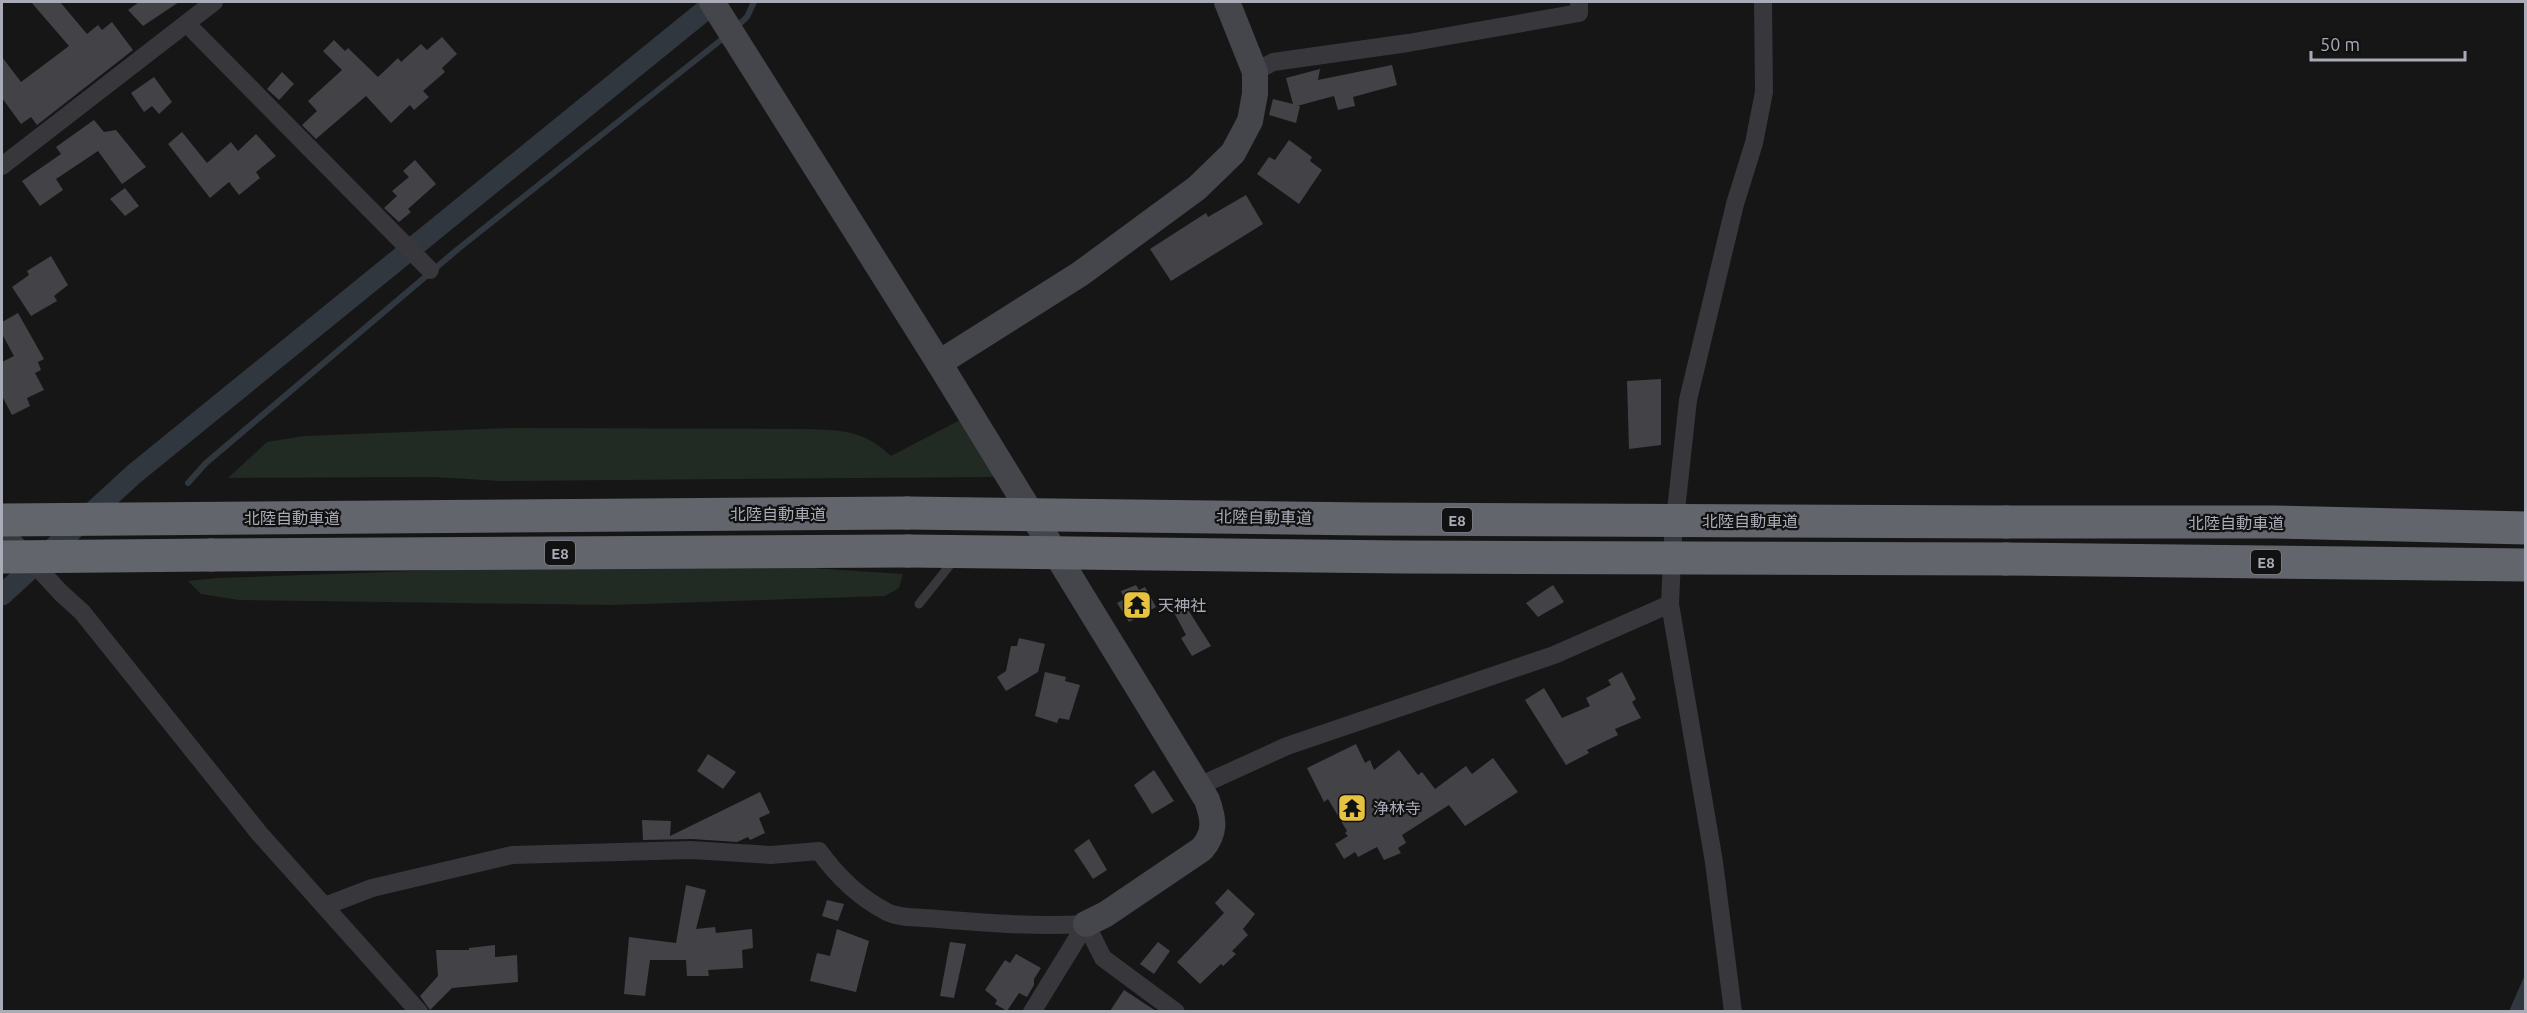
<svg xmlns="http://www.w3.org/2000/svg" width="2527" height="1013" font-family="Ubuntu,'Noto Sans JP',sans-serif">
	<style>
		.green { fill: #222a24 }
		.water { fill: #30373f }
		.lines { fill: none; stroke-linecap: round; stroke-linejoin: round }
		.stream { stroke: #30373f; stroke-width: 6 }
		.canal { stroke: #30373f; stroke-width: 21 }
		.building { fill: #434347 }
		.lane { stroke: #37373c; stroke-width: 9 }
		.street { stroke: #37373c; stroke-width: 18 }
		.secondary { stroke: #45464c; stroke-width: 26 }
		.highway { stroke: #63656d; stroke-width: 33 }
		.highway-bridge { stroke: #63656d; stroke-width: 33 }
		.labels { text-anchor: middle; dominant-baseline: central; stroke-width: 4.5; stroke-linejoin: round; paint-order: stroke }
		.shield { fill: #111112; stroke: #7b7d86; stroke-width: 1.5 }
		.shield-label { font-size: 15px; font-weight: bold; fill: #a9abb7 }
		.street-label { font-size: 16px; fill: #a9abb7; stroke: #111112 }
		.poi-label { font-size: 16px; fill: #a9abb7; stroke: #111112; text-anchor: start }
	</style>
	<rect width="100%" height="100%" fill="#161617"/>
	<!-- green -->
	<g class="green">
		<path d="M 960,420 L 996,479 L 993,477 L 500,481 L 434,477 L 228,478 L 267,442 L 304,436 L 512,428 L 808,429 C 843,430 865,431 891,456 Z"/>
		<path d="M 749,564 L 903,574 L 899,588 L 885,596 L 612,605 L 239,600 L 201,594 L 188,581 L 218,578 L 554,566 Z"/>
	</g>
	<!-- water -->
	<path class="water" d="M 2525,975 L 2525,1011 L 2509,1011 Z"/>
	<g class="lines">
		<!-- stream -->
		<g class="stream">
			<path d="M 736,27 L 747,17 L 754,2"/>
			<path d="M 188,483 L 206,463 L 458,249 L 726,36"/>
		</g>
		<!-- canal -->
		<path class="canal" d="M 2,595 L 134,474 L 715,2"/>
	</g>
	<!-- building -->
	<g class="building">
		<path d="M 31,2 L 60,2 L 87,34 L 98,25 L 102,30 L 112,22 L 133,50 L 37,125 L 31,117 L 21,124 L 2,98 L 2,57 L 21,82 L 69,46 Z"/>
		<path d="M 139,2 L 179,2 L 143,26 L 128,10 Z"/>
		<path d="M 442,37 L 457,54 L 442,68 L 445,72 L 423,91 L 429,97 L 414,110 L 410,105 L 391,123 L 366,96 L 316,139 L 302,125 L 317,111 L 308,101 L 342,70 L 323,51 L 334,40 L 345,51 L 348,48 L 378,77 L 398,58 L 401,62 L 421,44 L 427,50 Z"/>
		<path d="M 1392,65 L 1397,85 L 1353,97 L 1355,106 L 1338,110 L 1334,96 L 1297,106 L 1300,106 L 1296,123 L 1269,115 L 1273,99 L 1293,104 L 1286,78 L 1320,69 L 1318,80 Z"/>
		<path d="M 282,72 L 294,84 L 279,100 L 267,89 Z"/>
		<path d="M 154,77 L 172,102 L 159,114 L 152,106 L 144,112 L 131,93 Z"/>
		<path d="M 94,120 L 104,132 L 116,130 L 146,167 L 122,184 L 98,151 L 56,179 L 63,190 L 40,206 L 22,181 L 61,154 L 56,147 Z"/>
		<path d="M 182,132 L 207,163 L 231,142 L 238,151 L 256,134 L 276,156 L 256,172 L 260,178 L 239,195 L 229,182 L 210,198 L 168,144 Z"/>
		<path d="M 1289,140 L 1312,157 L 1310,161 L 1322,170 L 1299,204 L 1257,174 L 1269,157 L 1275,160 Z"/>
		<path d="M 415,160 L 436,184 L 408,209 L 411,212 L 399,222 L 384,208 L 397,196 L 392,191 L 409,177 L 403,171 Z"/>
		<path d="M 125,188 L 139,206 L 125,216 L 110,199 Z"/>
		<path d="M 1246,195 L 1263,224 L 1171,281 L 1150,249 L 1206,213 L 1208,217 Z"/>
		<path d="M 51,256 L 68,285 L 54,296 L 57,301 L 31,316 L 12,287 L 29,275 L 27,271 Z"/>
		<path d="M 18,313 L 44,359 L 38,362 L 41,370 L 35,373 L 44,390 L 27,398 L 30,406 L 12,415 L 2,396 L 2,362 L 14,356 L 2,334 L 2,322 Z"/>
		<path d="M 1661,379 L 1661,445 L 1629,449 L 1627,381 Z"/>
		<path d="M 1136,585 L 1139,590 L 1145,587 L 1156,607 L 1129,622 L 1117,603 L 1124,599 L 1121,591 Z"/>
		<path d="M 1553,585 L 1564,602 L 1538,617 L 1526,603 Z"/>
		<path d="M 1180,597 L 1211,646 L 1192,656 L 1181,638 L 1186,635 L 1169,603 Z"/>
		<path d="M 1019,638 L 1045,644 L 1038,672 L 1006,691 L 997,677 L 1006,671 L 1011,646 L 1017,646 Z"/>
		<path d="M 1045,672 L 1066,677 L 1065,681 L 1080,685 L 1069,720 L 1059,718 L 1057,723 L 1035,716 Z"/>
		<path d="M 1622,672 L 1636,699 L 1632,702 L 1641,718 L 1615,729 L 1618,735 L 1587,750 L 1589,753 L 1566,765 L 1525,700 L 1544,688 L 1562,718 L 1590,706 L 1586,698 L 1611,685 L 1608,680 Z"/>
		<path d="M 1356,744 L 1365,763 L 1370,760 L 1374,770 L 1399,750 L 1418,775 L 1422,772 L 1435,789 L 1466,766 L 1472,774 L 1493,758 L 1518,792 L 1465,826 L 1449,805 L 1402,835 L 1406,843 L 1398,848 L 1401,853 L 1384,860 L 1377,847 L 1358,857 L 1355,852 L 1344,859 L 1335,844 L 1348,836 L 1345,833 L 1347,831 L 1328,799 L 1324,802 L 1307,768 Z"/>
		<path d="M 708,754 L 736,772 L 723,789 L 697,771 Z"/>
		<path d="M 1154,770 L 1174,801 L 1152,814 L 1134,785 Z"/>
		<path d="M 760,792 L 770,813 L 759,818 L 765,833 L 750,840 L 748,837 L 737,842 L 692,839 L 643,840 L 642,820 L 671,821 L 670,836 Z"/>
		<path d="M 1089,839 L 1107,870 L 1093,879 L 1074,850 Z"/>
		<path d="M 686,885 L 706,890 L 696,929 L 715,927 L 716,933 L 752,929 L 753,948 L 742,950 L 743,968 L 708,970 L 709,976 L 687,976 L 686,960 L 650,960 L 645,996 L 624,994 L 629,937 L 676,943 Z"/>
		<path d="M 1228,889 L 1255,914 L 1243,929 L 1248,935 L 1232,951 L 1236,954 L 1223,966 L 1221,964 L 1200,984 L 1177,962 L 1224,913 L 1215,903 Z"/>
		<path d="M 827,900 L 844,904 L 838,921 L 822,916 Z"/>
		<path d="M 837,929 L 869,941 L 856,992 L 810,981 L 817,953 L 830,956 Z"/>
		<path d="M 950,942 L 966,944 L 954,998 L 940,996 Z"/>
		<path d="M 1158,942 L 1170,951 L 1154,974 L 1140,964 Z"/>
		<path d="M 495,945 L 495,957 L 517,955 L 518,982 L 452,988 L 430,1010 L 420,996 L 438,976 L 436,950 L 469,950 L 469,948 Z"/>
		<path d="M 1016,954 L 1041,968 L 1034,979 L 1034,985 L 1027,997 L 1019,993 L 1007,1011 L 995,1004 L 997,1000 L 985,990 L 1005,960 L 1010,963 Z"/>
		<path d="M 1124,990 L 1153,1009 L 1156,1011 L 1110,1011 Z"/>
	</g>
	<g class="lines">
		<!-- lane -->
		<path class="lane" d="M 919,604 L 954,560"/>
		<!-- street -->
		<g class="street">
			<path d="M 187,24 L 430,270"/>
			<path d="M 1255,72 L 1273,62 L 1408,43 L 1579,13 L 1579,2"/>
			<path d="M 2,166 L 214,2"/>
			<path d="M 2,529 L 61,593 L 82,612 L 259,833 L 419,1012"/>
			<path d="M 1199,786 L 1287,746 L 1554,655 L 1670,604"/>
			<path d="M 325,906 L 372,888 L 512,855 L 691,850 L 771,855 L 819,851 C 837,876 860,898 887,912 C 901,919 923,917 938,919 C 988,923 1036,927 1086,924"/>
			<path d="M 1086,924 L 1103,958 L 1176,1012"/>
			<path d="M 1032,1012 L 1086,924"/>
			<path d="M 1733,1012 L 1714,862 L 1670,604 L 1673,538 L 1688,400 L 1735,204 L 1754,143 L 1764,92 L 1763,2"/>
		</g>
		<!-- secondary -->
		<g class="secondary">
			<path d="M 712,2 L 939,363 L 1207,800 C 1214,820 1216,832 1202,849 L 1106,914 L 1086,924"/>
			<path d="M 939,363 L 1080,274 L 1197,188 L 1233,153 L 1250,121 L 1255,94 L 1255,72 L 1227,2"/>
		</g>
		<!-- highway -->
		<g class="highway">
			<path d="M 2,520 L 907,513"/>
			<path d="M 2006,522 L 2273,522 L 2526,528"/>
			<path d="M 211,555 L 908,551"/>
			<path d="M 2006,559 L 2526,565"/>
		</g>
		<!-- highway-bridge -->
		<g class="highway-bridge">
			<path d="M 907,513 L 1366,519 L 2006,522"/>
			<path d="M 908,551 L 1402,557 L 2006,559"/>
			<path d="M 2,557 L 211,555"/>
		</g>
	</g>
	<!-- icons -->
	<defs>
		<g id="temple-square" transform="scale(1.5)"><rect x="-9" y="-9" width="18" height="18" rx="4" fill="#e6c240" stroke="#111112"/><path d="M0-6L5-2H3V0L6.5 2.5H4V6H1.5V3h-3V6H-4V2.5H-6.5L-3 0V-2H-5Z" fill="#111"/></g>
	</defs>
	<g fill-rule="evenodd">
		<use href="#temple-square" x="1137" y="605"/>
		<use href="#temple-square" x="1352" y="808"/>
	</g>
	<g class="labels">
		<!-- shield labels -->
		<g class="shield">
			<rect x="1442" y="508" width="30" height="24" rx="4.5"/>
			<rect x="545" y="541" width="30" height="24" rx="4.5"/>
			<rect x="2251" y="550" width="30" height="24" rx="4.5"/>
		</g>
		<g class="shield-label">
			<text x="1457" y="520">E8</text>
			<text x="560" y="553">E8</text>
			<text x="2266" y="562">E8</text>
		</g>
		<!-- street labels -->
		<g class="street-label">
			<text x="778" y="514">北陸自動車道</text>
			<text transform="translate(1264 517) rotate(1)">北陸自動車道</text>
			<text x="292" y="518">北陸自動車道</text>
			<text x="1750" y="521">北陸自動車道</text>
			<text x="2236" y="523">北陸自動車道</text>
		</g>
		<!-- poi labels -->
		<g class="poi-label">
			<text x="1158" y="605">天神社</text>
			<text x="1373" y="808">浄林寺</text>
		</g>
	</g>
	<!-- border -->
	<rect width="2527" height="1013" fill="none" stroke="#a9abb7" stroke-width="6"/>
	<!-- scale -->
	<path d="M2311 51v9h154v-9" fill="none" stroke="#a9abb7" stroke-width="3"/>
	<text x="2320" y="51" font-size="18" fill="#a9abb7" stroke="#111112" stroke-width="4.5" paint-order="stroke">50 m</text>
</svg>
